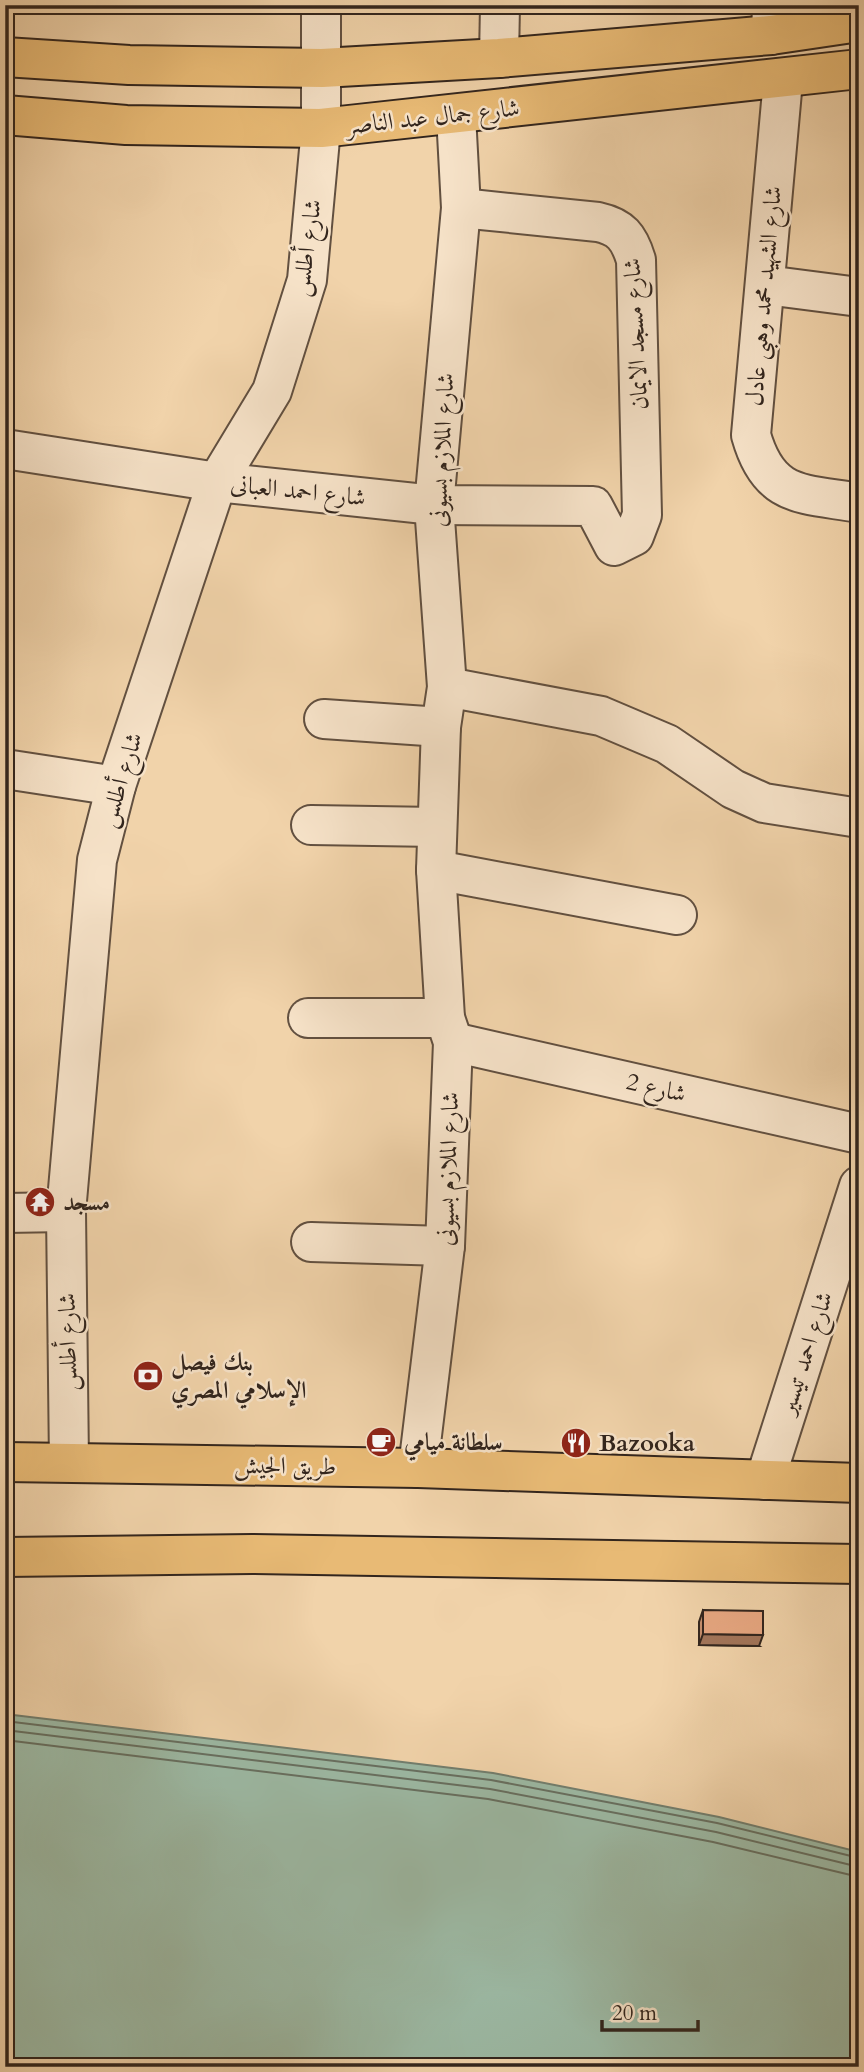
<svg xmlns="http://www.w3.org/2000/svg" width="864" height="2072" font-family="Cardo,Amiri,serif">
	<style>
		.water { fill: #9cb9a4; stroke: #727e6e; stroke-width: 2 }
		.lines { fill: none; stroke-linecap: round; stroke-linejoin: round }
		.shore { stroke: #676f60; stroke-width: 2 }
		.minor-casing { stroke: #625040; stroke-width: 42 }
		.major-casing { stroke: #32251d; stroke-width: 42 }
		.highway-casing { stroke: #32251d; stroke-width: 42 }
		.minor { stroke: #f6e2c8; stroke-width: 38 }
		.major { stroke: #e8ba75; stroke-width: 38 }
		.highway { stroke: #e8ba75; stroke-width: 38 }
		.wall { fill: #c7906f; stroke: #32251d; stroke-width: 2 }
		.shaded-wall { fill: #a2755a; stroke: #32251d; stroke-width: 2 }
		.building { fill: #e7a781; stroke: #32251d; stroke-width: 2 }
		.labels { text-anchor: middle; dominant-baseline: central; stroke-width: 5; stroke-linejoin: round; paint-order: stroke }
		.street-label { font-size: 24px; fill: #32251d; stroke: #f6e2c8 }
		.poi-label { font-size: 24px; font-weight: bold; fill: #32251d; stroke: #f6e2c8; text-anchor: start }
	</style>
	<rect width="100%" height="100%" fill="#f1d3aa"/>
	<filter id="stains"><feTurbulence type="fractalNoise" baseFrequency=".00286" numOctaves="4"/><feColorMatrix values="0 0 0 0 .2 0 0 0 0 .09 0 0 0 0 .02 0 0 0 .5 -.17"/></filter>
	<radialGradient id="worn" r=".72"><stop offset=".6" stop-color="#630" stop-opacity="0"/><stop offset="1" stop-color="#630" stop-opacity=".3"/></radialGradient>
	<!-- water -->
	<path class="water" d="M 5,1714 L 493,1773 L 719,1817 L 859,1852 L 859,2067 L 5,2067 Z"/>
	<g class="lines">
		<!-- shore -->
		<g class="shore">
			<path d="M 5,1721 L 491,1780 L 717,1823 L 859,1858"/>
			<path d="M 5,1730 L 490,1789 L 716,1832 L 859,1867"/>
			<path d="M 5,1740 L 488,1799 L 713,1842 L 859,1877"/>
		</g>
		<!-- minor casing -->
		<g class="minor-casing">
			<g id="minor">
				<path d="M 771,35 L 772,5"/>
				<path d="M 499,58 L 500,5"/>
				<path d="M 783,80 L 751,435 C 769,499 802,493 859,503"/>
				<path d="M 766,285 L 859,297"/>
				<path d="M 5,449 L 217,482 L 434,505 L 593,506 L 614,546 L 634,536 L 642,515 L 636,260 C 629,237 621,227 598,222 L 461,208"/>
				<path d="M 447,687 L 601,716 L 667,744 L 733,789 L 764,803 L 859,818"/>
				<path d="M 324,719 L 441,727"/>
				<path d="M 5,769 L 116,786"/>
				<path d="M 311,825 L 437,827"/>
				<path d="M 436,870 L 677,915"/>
				<path d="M 308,1018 L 445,1018"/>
				<path d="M 453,1042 L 859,1134"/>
				<path d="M 5,1213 L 66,1212"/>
				<path d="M 311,1242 L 445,1246"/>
				<path d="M 69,1462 L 66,1212 L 97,860 L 116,786 L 217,482 L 272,391 L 307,280 L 321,128 L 321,5"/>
				<path d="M 418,1468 L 445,1246 L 453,1042 L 445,1018 L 436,870 L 441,727 L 447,687 L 434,505 L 461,208 L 456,115"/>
				<path d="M 765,1480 L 859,1186"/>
			</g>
		</g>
		<!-- major casing -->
		<g class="major-casing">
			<g id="major">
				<path d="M 5,57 L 129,65 L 322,68 L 499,58 L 771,35 L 859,22"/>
				<path d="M 5,115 L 126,125 L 321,128 L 859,69"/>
			</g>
		</g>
		<!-- highway casing -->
		<g class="highway-casing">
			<g id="highway">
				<path d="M 5,1462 L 418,1468 L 859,1483"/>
				<path d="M 5,1557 L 252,1554 L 859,1564"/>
			</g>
		</g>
		<!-- minor -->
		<use href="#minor" class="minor"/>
		<!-- major -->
		<use href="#major" class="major"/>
		<!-- highway -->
		<use href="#highway" class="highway"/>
	</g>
	<!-- wall -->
	<path class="wall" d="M 703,1610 L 759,1646 L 699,1645 L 699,1622 Z"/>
	<!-- shaded-wall -->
	<path class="shaded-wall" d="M 703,1634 L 763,1635 L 759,1646 L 699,1645 Z"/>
	<!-- building -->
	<path class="building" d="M 703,1610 L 763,1611 L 763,1635 L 703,1634 Z"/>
	<!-- icons -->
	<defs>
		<g id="temple-disc" transform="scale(1.575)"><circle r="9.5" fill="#8f2418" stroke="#f6e2c8"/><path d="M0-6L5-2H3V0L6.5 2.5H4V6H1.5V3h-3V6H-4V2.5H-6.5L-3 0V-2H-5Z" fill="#fff"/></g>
		<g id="bank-disc" transform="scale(1.575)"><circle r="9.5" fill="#8f2418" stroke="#f6e2c8"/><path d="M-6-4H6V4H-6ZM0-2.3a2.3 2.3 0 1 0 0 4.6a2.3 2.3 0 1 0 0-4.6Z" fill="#fff"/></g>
		<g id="cafe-disc" transform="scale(1.575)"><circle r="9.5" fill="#8f2418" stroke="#f6e2c8"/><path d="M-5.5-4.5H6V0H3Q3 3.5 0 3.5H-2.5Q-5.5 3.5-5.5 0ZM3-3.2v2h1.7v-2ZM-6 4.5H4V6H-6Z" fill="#fff"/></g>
		<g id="restaurant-disc" transform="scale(1.575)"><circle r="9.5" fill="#8f2418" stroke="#f6e2c8"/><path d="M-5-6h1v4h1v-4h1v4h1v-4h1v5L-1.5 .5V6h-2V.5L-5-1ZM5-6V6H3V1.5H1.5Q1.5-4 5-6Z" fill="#fff"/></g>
	</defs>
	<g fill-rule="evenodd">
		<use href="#temple-disc" x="40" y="1202"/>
		<use href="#bank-disc" x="148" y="1376"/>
		<use href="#cafe-disc" x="381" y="1442"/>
		<use href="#restaurant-disc" x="576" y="1443"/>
	</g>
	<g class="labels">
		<!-- street labels -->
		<g class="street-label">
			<text transform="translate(433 117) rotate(-6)">شارع جمال عبد الناصر</text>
			<text transform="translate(307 248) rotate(-82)">شارع أطلس</text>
			<text transform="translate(764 296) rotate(-85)">شارع الشهيد محمد وهبى عادل</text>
			<text transform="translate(636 334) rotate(-93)">شارع مسجد الايمان</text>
			<text transform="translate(442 450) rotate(-87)">شارع الملازم بسيونى</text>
			<text transform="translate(298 491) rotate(6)">شارع احمد العبانى</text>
			<text transform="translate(121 780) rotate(-73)">شارع أطلس</text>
			<text transform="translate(656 1088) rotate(13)">شارع 2</text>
			<text transform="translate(448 1169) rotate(-88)">شارع الملازم بسيونى</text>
			<text transform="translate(68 1342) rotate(-91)">شارع أطلس</text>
			<text transform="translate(806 1353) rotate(-72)">شارع احمد تيسير</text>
			<text transform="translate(285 1466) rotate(1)">طريق الجيش</text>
		</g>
		<!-- poi labels -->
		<g class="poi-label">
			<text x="63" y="1202">مسجد</text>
			<text x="171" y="1362">بنك فيصل<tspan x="171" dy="28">الإسلامي المصري</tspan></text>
			<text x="404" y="1442">سلطانة ميامي</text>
			<text x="599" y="1443">Bazooka</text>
		</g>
	</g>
	<!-- margin -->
	<rect width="864" height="2072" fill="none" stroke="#f1d3aa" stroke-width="28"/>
	<rect x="7" y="7" width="850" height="2058" fill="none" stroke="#32251d" stroke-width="3.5"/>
	<rect x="14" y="14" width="836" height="2044" fill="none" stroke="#32251d" stroke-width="2"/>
	<!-- scale -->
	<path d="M602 2020v10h96v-10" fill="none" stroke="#32251d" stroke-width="3.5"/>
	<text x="612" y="2020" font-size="21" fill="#32251d" stroke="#f6e2c8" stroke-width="5" paint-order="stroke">20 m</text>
	<rect width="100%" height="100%" filter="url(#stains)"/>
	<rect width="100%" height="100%" fill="url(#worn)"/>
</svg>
